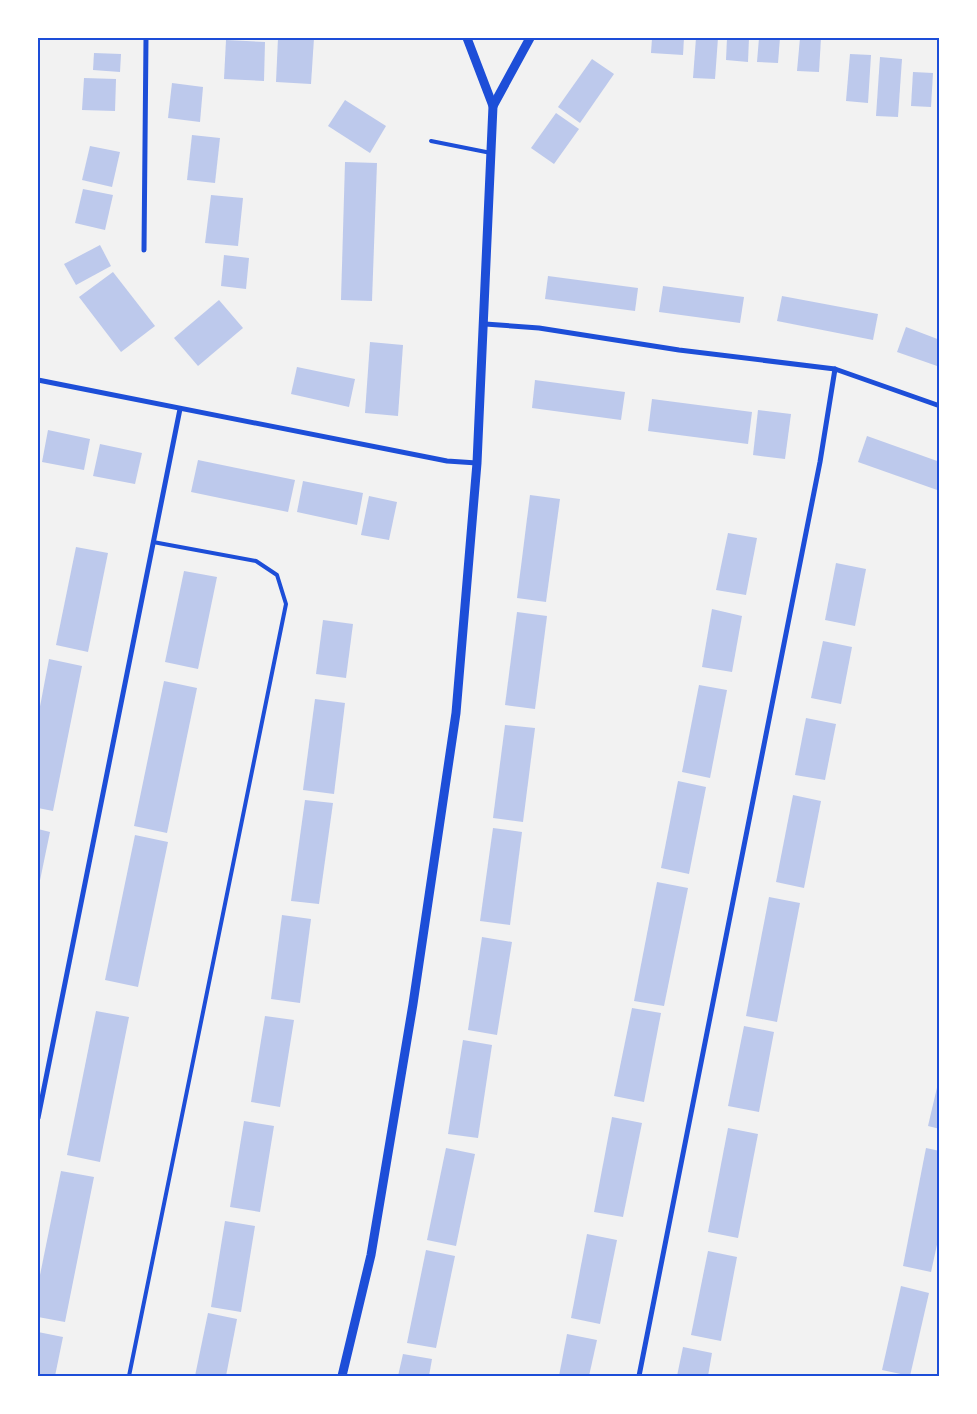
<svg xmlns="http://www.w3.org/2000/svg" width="977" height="1414" font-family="Raleway,sans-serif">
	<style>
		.building { fill: #bdc9ec }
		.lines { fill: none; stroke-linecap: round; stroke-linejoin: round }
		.service { stroke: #1d4ed8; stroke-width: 4 }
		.minor { stroke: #1d4ed8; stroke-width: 5 }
		.tertiary { stroke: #1d4ed8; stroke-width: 9 }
		.neatline { fill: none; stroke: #1d4ed8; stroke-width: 2 }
	</style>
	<rect width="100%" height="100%" fill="#f2f2f2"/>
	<!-- building -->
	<g class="building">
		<path d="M 278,38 L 314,38 L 311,84 L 276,82 Z"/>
		<path d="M 652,38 L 684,38 L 683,55 L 651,53 Z"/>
		<path d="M 696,38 L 718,38 L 715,79 L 693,78 Z"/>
		<path d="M 727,38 L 749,38 L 748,62 L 726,60 Z"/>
		<path d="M 759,38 L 780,38 L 778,63 L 757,62 Z"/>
		<path d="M 800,38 L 821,38 L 819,72 L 797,71 Z"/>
		<path d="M 226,40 L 265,42 L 264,81 L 224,79 Z"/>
		<path d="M 94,53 L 121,54 L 120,72 L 93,70 Z"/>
		<path d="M 850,54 L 871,55 L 868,103 L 846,101 Z"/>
		<path d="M 880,57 L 902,59 L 898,117 L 876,116 Z"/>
		<path d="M 592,59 L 614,74 L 580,123 L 558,107 Z"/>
		<path d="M 913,72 L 933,73 L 931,107 L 911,106 Z"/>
		<path d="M 84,78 L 116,79 L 115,111 L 82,110 Z"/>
		<path d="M 172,83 L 203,87 L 200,122 L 168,118 Z"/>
		<path d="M 345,100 L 386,126 L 370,153 L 328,126 Z"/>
		<path d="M 556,113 L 579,129 L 554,164 L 531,148 Z"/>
		<path d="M 192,135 L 220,138 L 215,183 L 187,180 Z"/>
		<path d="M 90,146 L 120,152 L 112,187 L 82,180 Z"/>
		<path d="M 345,162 L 377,163 L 372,301 L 341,300 Z"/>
		<path d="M 83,189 L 113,195 L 105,230 L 75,223 Z"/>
		<path d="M 211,195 L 243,198 L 238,246 L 205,243 Z"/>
		<path d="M 100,245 L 111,266 L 76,285 L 64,264 Z"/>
		<path d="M 224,255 L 249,258 L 246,289 L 221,286 Z"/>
		<path d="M 113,272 L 155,326 L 121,352 L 79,297 Z"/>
		<path d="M 548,276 L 638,288 L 635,311 L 545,299 Z"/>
		<path d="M 663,286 L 744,297 L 740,323 L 659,312 Z"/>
		<path d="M 782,296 L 878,314 L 873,340 L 777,321 Z"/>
		<path d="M 219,300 L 243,328 L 198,366 L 174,338 Z"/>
		<path d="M 906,327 L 940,340 L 940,367 L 897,352 Z"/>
		<path d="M 370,342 L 403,345 L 398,416 L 365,413 Z"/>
		<path d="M 297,367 L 355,379 L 349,407 L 291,394 Z"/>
		<path d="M 535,380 L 625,392 L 621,420 L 532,408 Z"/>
		<path d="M 652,399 L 752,412 L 748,444 L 648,431 Z"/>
		<path d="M 758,410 L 791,414 L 785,459 L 753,455 Z"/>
		<path d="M 48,430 L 90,439 L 84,470 L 42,462 Z"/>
		<path d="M 867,436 L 940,462 L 940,491 L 858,462 Z"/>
		<path d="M 100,444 L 142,453 L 135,484 L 93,476 Z"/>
		<path d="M 198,460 L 295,480 L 288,512 L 191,492 Z"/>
		<path d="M 303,481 L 363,493 L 357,525 L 297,512 Z"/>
		<path d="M 530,495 L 560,499 L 546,602 L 517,598 Z"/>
		<path d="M 369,496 L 397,502 L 389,540 L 361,535 Z"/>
		<path d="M 728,533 L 757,538 L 746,595 L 716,590 Z"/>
		<path d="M 76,547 L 108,553 L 88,652 L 56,645 Z"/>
		<path d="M 836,563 L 866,569 L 855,626 L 825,620 Z"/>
		<path d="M 184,571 L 217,577 L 198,669 L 165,662 Z"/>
		<path d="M 712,609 L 742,616 L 732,672 L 702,667 Z"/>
		<path d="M 517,612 L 547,616 L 535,709 L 505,705 Z"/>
		<path d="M 323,620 L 353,624 L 346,678 L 316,674 Z"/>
		<path d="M 823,641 L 852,647 L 841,704 L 811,698 Z"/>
		<path d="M 49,659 L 82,666 L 53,811 L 38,808 L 38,717 Z"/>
		<path d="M 164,681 L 197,688 L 167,833 L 134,826 Z"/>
		<path d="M 699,685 L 727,690 L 710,778 L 682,772 Z"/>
		<path d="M 315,699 L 345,703 L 334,794 L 303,790 Z"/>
		<path d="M 806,718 L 836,724 L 825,780 L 795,775 Z"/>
		<path d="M 505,725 L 535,728 L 523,822 L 493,818 Z"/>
		<path d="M 678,781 L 706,787 L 689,874 L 661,868 Z"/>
		<path d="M 793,795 L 821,801 L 804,888 L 776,882 Z"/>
		<path d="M 305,800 L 333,803 L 319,904 L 291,901 Z"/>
		<path d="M 493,828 L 522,832 L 510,925 L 480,921 Z"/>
		<path d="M 38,829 L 50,832 L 38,890 Z"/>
		<path d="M 135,835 L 168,842 L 138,987 L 105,980 Z"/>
		<path d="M 657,882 L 688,888 L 664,1006 L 634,1001 Z"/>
		<path d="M 769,897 L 800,903 L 777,1022 L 746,1016 Z"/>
		<path d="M 282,915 L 311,919 L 300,1003 L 271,999 Z"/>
		<path d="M 482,937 L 512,942 L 497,1035 L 468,1030 Z"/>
		<path d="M 632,1008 L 661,1013 L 644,1102 L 614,1096 Z"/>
		<path d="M 96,1011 L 129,1017 L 100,1162 L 67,1155 Z"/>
		<path d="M 265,1016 L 294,1020 L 280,1107 L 251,1102 Z"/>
		<path d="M 744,1026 L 774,1032 L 759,1112 L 728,1106 Z"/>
		<path d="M 463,1040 L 492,1045 L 478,1138 L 448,1134 Z"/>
		<path d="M 939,1079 L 940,1080 L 940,1129 L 928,1126 Z"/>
		<path d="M 612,1117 L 642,1123 L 623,1217 L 594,1212 Z"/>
		<path d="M 244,1121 L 274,1126 L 260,1212 L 230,1207 Z"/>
		<path d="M 728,1128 L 758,1134 L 738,1238 L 708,1232 Z"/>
		<path d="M 446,1148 L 475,1154 L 456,1246 L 427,1240 Z"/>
		<path d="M 926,1148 L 940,1151 L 940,1231 L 931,1272 L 903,1266 Z"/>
		<path d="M 61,1171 L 94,1177 L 65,1322 L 38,1317 L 38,1285 Z"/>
		<path d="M 225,1221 L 255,1226 L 241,1312 L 211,1307 Z"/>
		<path d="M 587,1234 L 617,1240 L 600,1324 L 571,1318 Z"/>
		<path d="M 426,1250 L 455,1256 L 436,1348 L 407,1343 Z"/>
		<path d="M 708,1251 L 737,1257 L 721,1341 L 691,1335 Z"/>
		<path d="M 901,1286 L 929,1293 L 910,1376 L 882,1370 Z"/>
		<path d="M 208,1313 L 237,1319 L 226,1376 L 195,1376 Z"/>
		<path d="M 38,1332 L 63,1337 L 55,1376 L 38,1376 Z"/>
		<path d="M 567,1334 L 597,1340 L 589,1376 L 559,1376 Z"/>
		<path d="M 683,1347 L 712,1353 L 708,1376 L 677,1376 Z"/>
		<path d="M 403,1354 L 432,1359 L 429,1376 L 398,1376 Z"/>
	</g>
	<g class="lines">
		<!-- service -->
		<g class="service">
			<path d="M 431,141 L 491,153"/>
			<path d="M 129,1376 L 286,604 L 277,575 L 256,561 L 153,542"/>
		</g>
		<!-- minor -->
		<g class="minor">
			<path d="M 144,250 L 146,38"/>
			<path d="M 485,324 L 539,328 L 679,350 L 835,369 L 940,406"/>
			<path d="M 38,380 L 447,461 L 477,463"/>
			<path d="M 38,1118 L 180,409"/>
			<path d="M 639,1376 L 820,462 L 835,369"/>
		</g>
		<!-- tertiary -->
		<g class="tertiary">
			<path d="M 493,106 L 530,38"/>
			<path d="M 342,1376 L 371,1255 L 413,1004 L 456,713 L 477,463 L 493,106 L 467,38"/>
		</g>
	</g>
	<!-- border -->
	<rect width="977" height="1414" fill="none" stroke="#ffffff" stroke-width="78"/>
	<rect x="39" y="39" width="899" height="1336" class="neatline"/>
</svg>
